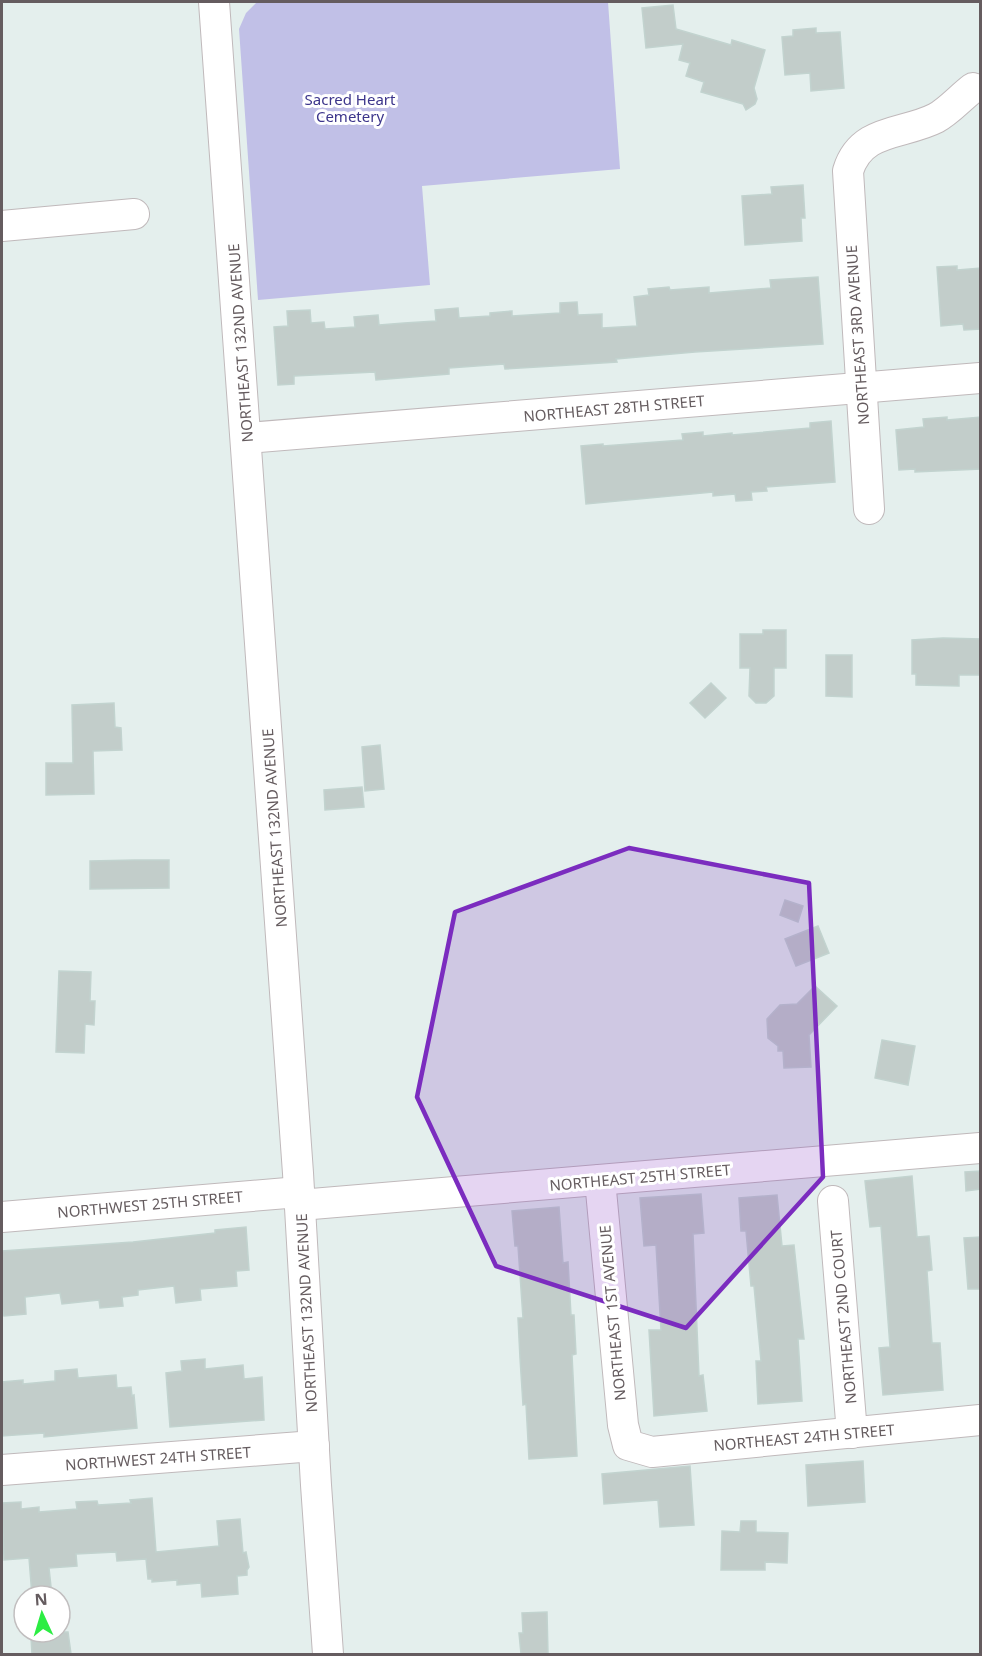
<svg xmlns="http://www.w3.org/2000/svg" width="982" height="1656" font-family="'Noto Sans',sans-serif">
	<style>
		.green { fill: #c1c0e7 }
		.building { fill: #c2cdca; stroke: #c2d3cf; stroke-width: 1.5 }
		.lines { fill: none; stroke-linecap: round; stroke-linejoin: round }
		.minor-casing { stroke: #c0b9bb; stroke-width: 32 }
		.minor { stroke: #fff; stroke-width: 30 }
		.marked { fill: #7b2cbf; fill-opacity: 0.2; stroke: #7b2cbf; stroke-width: 4.5; stroke-linejoin: round }
		.labels { text-anchor: middle; dominant-baseline: central; stroke-width: 6; stroke-linejoin: round; paint-order: stroke }
		.park-label { font-size: 15px; fill: #3c358b; stroke: #fff }
		.street-label { font-size: 15px; fill: #655c5f; stroke: #fff }
	</style>
	<rect width="100%" height="100%" fill="#e4efed"/>
	<!-- green -->
	<path class="green" d="M 257,2 L 608,2 L 620,169 L 422,186 L 430,285 L 258,300 L 239,29 L 246,13 Z"/>
	<!-- building -->
	<g class="building">
		<path d="M 673,5 L 676,29 L 731,45 L 732,40 L 765,50 L 754,88 L 757,99 L 755,104 L 746,110 L 743,104 L 701,92 L 704,82 L 686,76 L 690,63 L 679,60 L 683,44 L 646,48 L 642,8 Z"/>
		<path d="M 816,28 L 816,33 L 840,32 L 844,88 L 811,91 L 810,73 L 785,75 L 782,37 L 793,36 L 793,30 Z"/>
		<path d="M 803,185 L 805,218 L 801,218 L 802,241 L 745,245 L 742,196 L 772,194 L 771,187 Z"/>
		<path d="M 957,266 L 957,270 L 981,268 L 981,329 L 964,330 L 963,324 L 941,326 L 937,267 Z"/>
		<path d="M 818,277 L 823,344 L 695,352 L 616,359 L 617,362 L 554,366 L 505,369 L 504,364 L 449,368 L 449,374 L 376,380 L 375,372 L 294,376 L 294,384 L 278,385 L 274,327 L 288,326 L 287,311 L 310,310 L 311,323 L 324,322 L 325,329 L 355,327 L 354,317 L 378,315 L 379,325 L 404,323 L 436,321 L 435,310 L 458,308 L 459,318 L 490,316 L 490,313 L 512,311 L 512,316 L 560,313 L 560,303 L 577,302 L 578,315 L 602,314 L 602,328 L 637,326 L 634,297 L 649,295 L 648,289 L 669,287 L 670,290 L 709,287 L 709,293 L 771,288 L 770,280 Z"/>
		<path d="M 947,417 L 947,420 L 981,417 L 981,469 L 915,472 L 915,469 L 899,470 L 896,430 L 924,427 L 923,419 Z"/>
		<path d="M 831,421 L 835,482 L 766,487 L 767,491 L 751,492 L 752,500 L 736,501 L 735,494 L 713,496 L 713,492 L 586,504 L 581,446 L 603,444 L 603,446 L 683,440 L 682,434 L 703,432 L 703,436 L 732,433 L 732,435 L 810,428 L 810,423 Z"/>
		<path d="M 763,630 L 786,630 L 786,668 L 774,668 L 774,696 L 766,703 L 756,703 L 749,696 L 750,668 L 740,668 L 740,634 L 763,634 Z"/>
		<path d="M 943,638 L 981,639 L 981,675 L 959,675 L 959,686 L 916,685 L 916,674 L 912,674 L 912,640 Z"/>
		<path d="M 826,655 L 852,655 L 852,697 L 826,696 Z"/>
		<path d="M 711,683 L 726,698 L 705,718 L 690,703 Z"/>
		<path d="M 114,703 L 115,727 L 121,728 L 122,750 L 93,751 L 94,794 L 46,795 L 46,763 L 73,763 L 72,705 Z"/>
		<path d="M 380,745 L 384,789 L 365,791 L 362,747 Z"/>
		<path d="M 362,787 L 364,807 L 325,810 L 324,790 Z"/>
		<path d="M 135,860 L 169,860 L 169,888 L 90,889 L 90,861 Z"/>
		<path d="M 785,900 L 803,906 L 798,922 L 780,915 Z"/>
		<path d="M 818,926 L 829,953 L 796,966 L 785,939 Z"/>
		<path d="M 59,971 L 91,972 L 90,1001 L 95,1001 L 94,1025 L 85,1024 L 84,1053 L 56,1052 Z"/>
		<path d="M 815,986 L 837,1006 L 809,1035 L 811,1067 L 784,1068 L 783,1051 L 778,1051 L 778,1046 L 768,1038 L 767,1019 L 780,1005 L 797,1004 Z"/>
		<path d="M 882,1040 L 915,1046 L 908,1085 L 875,1078 Z"/>
		<path d="M 981,1171 L 981,1189 L 966,1191 L 965,1172 Z"/>
		<path d="M 912,1176 L 917,1237 L 929,1236 L 932,1270 L 927,1271 L 932,1343 L 940,1343 L 943,1390 L 883,1395 L 879,1348 L 890,1347 L 881,1226 L 870,1227 L 865,1181 Z"/>
		<path d="M 701,1194 L 704,1233 L 693,1234 L 699,1376 L 703,1375 L 707,1411 L 654,1416 L 649,1330 L 661,1330 L 656,1245 L 644,1246 L 640,1198 Z"/>
		<path d="M 777,1195 L 782,1246 L 794,1245 L 804,1339 L 798,1339 L 802,1401 L 758,1404 L 756,1361 L 761,1361 L 754,1286 L 751,1286 L 746,1231 L 741,1231 L 739,1198 Z"/>
		<path d="M 559,1207 L 563,1263 L 568,1262 L 571,1315 L 574,1315 L 576,1354 L 572,1355 L 577,1456 L 529,1459 L 526,1404 L 523,1405 L 520,1358 L 518,1318 L 523,1318 L 518,1246 L 515,1246 L 512,1211 Z"/>
		<path d="M 246,1227 L 249,1270 L 236,1271 L 237,1286 L 200,1289 L 201,1300 L 176,1303 L 174,1286 L 138,1290 L 138,1295 L 122,1297 L 123,1306 L 100,1308 L 99,1300 L 62,1304 L 60,1293 L 25,1297 L 26,1314 L 4,1316 L 2,1307 L 2,1251 L 133,1242 L 215,1233 L 215,1230 Z"/>
		<path d="M 981,1237 L 981,1289 L 968,1289 L 964,1238 Z"/>
		<path d="M 205,1359 L 205,1369 L 243,1365 L 244,1379 L 262,1377 L 264,1420 L 170,1427 L 166,1373 L 182,1371 L 181,1361 Z"/>
		<path d="M 77,1369 L 78,1378 L 116,1375 L 117,1388 L 131,1387 L 132,1396 L 134,1395 L 137,1428 L 44,1437 L 44,1433 L 2,1436 L 2,1382 L 23,1380 L 23,1384 L 55,1381 L 55,1371 Z"/>
		<path d="M 863,1461 L 865,1502 L 808,1506 L 806,1465 Z"/>
		<path d="M 690,1466 L 694,1525 L 660,1527 L 658,1500 L 604,1504 L 602,1474 Z"/>
		<path d="M 152,1498 L 156,1552 L 219,1546 L 217,1521 L 240,1519 L 243,1553 L 246,1552 L 249,1567 L 247,1570 L 247,1575 L 237,1576 L 238,1594 L 202,1597 L 201,1583 L 177,1585 L 177,1580 L 152,1582 L 152,1579 L 148,1579 L 146,1559 L 117,1561 L 116,1552 L 76,1554 L 77,1566 L 49,1568 L 52,1596 L 32,1596 L 29,1558 L 4,1560 L 2,1503 L 21,1502 L 21,1509 L 39,1507 L 39,1512 L 77,1509 L 76,1502 L 97,1501 L 98,1505 L 131,1503 L 130,1500 Z"/>
		<path d="M 741,1521 L 756,1521 L 756,1532 L 788,1533 L 787,1563 L 765,1562 L 765,1570 L 721,1570 L 722,1531 L 740,1532 Z"/>
		<path d="M 547,1612 L 548,1654 L 521,1654 L 519,1633 L 523,1633 L 522,1613 Z"/>
		<path d="M 50,1632 L 68,1632 L 71,1654 L 32,1654 L 31,1637 L 50,1636 Z"/>
	</g>
	<g class="lines">
		<!-- minor casing -->
		<g class="minor-casing">
			<g id="minor">
				<path d="M 214,2 L 298,1173 L 316,1485 L 328,1654"/>
				<path d="M 2,226 L 134,214"/>
				<path d="M 247,438 L 980,378"/>
				<path d="M 869,509 L 848,171 C 861,128 903,135 936,118 C 949,111 961,97 973,88"/>
				<path d="M 600,1180 L 623,1425 L 628,1445 L 652,1452 L 980,1420"/>
				<path d="M 833,1201 L 852,1433"/>
				<path d="M 300,1205 L 980,1148"/>
				<path d="M 2,1217 L 299,1192"/>
				<path d="M 2,1470 L 314,1446"/>
			</g>
		</g>
		<!-- minor -->
		<use href="#minor" class="minor"/>
	</g>
	<!-- marked area -->
	<path class="marked" d="M 629,848 L 809,883 L 823,1177 L 686,1328 L 496,1266 L 417,1097 L 455,912 Z"/>
	<g class="labels">
		<!-- park labels -->
		<g class="park-label">
			<text x="350" y="99">Sacred Heart<tspan x="350" dy="17">Cemetery</tspan></text>
		</g>
		<!-- street labels -->
		<g class="street-label">
			<text transform="translate(857 335) rotate(-94)">NORTHEAST 3RD AVENUE</text>
			<text transform="translate(240 343) rotate(-94)">NORTHEAST 132ND AVENUE</text>
			<text transform="translate(614 408) rotate(-5)">NORTHEAST 28TH STREET</text>
			<text transform="translate(274 828) rotate(-94)">NORTHEAST 132ND AVENUE</text>
			<text transform="translate(640 1177) rotate(-5)">NORTHEAST 25TH STREET</text>
			<text transform="translate(150 1204) rotate(-5)">NORTHWEST 25TH STREET</text>
			<text transform="translate(306 1313) rotate(-93)">NORTHEAST 132ND AVENUE</text>
			<text transform="translate(612 1313) rotate(-95)">NORTHEAST 1ST AVENUE</text>
			<text transform="translate(843 1317) rotate(-95)">NORTHEAST 2ND COURT</text>
			<text transform="translate(804 1437) rotate(-5)">NORTHEAST 24TH STREET</text>
			<text transform="translate(158 1458) rotate(-4)">NORTHWEST 24TH STREET</text>
		</g>
	</g>
	<!-- border -->
	<rect width="982" height="1656" fill="none" stroke="#655c5f" stroke-width="6"/>
	<!-- north arrow -->
	<g transform="translate(42 1614) rotate(356)"><circle r="28" fill="#ffffff" stroke="#c1bebf" stroke-width="1.5"/>
	<path d="M0-4.5L10 22L0 15L-10 22Z" fill="#2ced43"/>
	<text y="-9" font-size="16" font-weight="bold" text-anchor="middle" fill="#655c5f">N</text>
	</g>
</svg>
